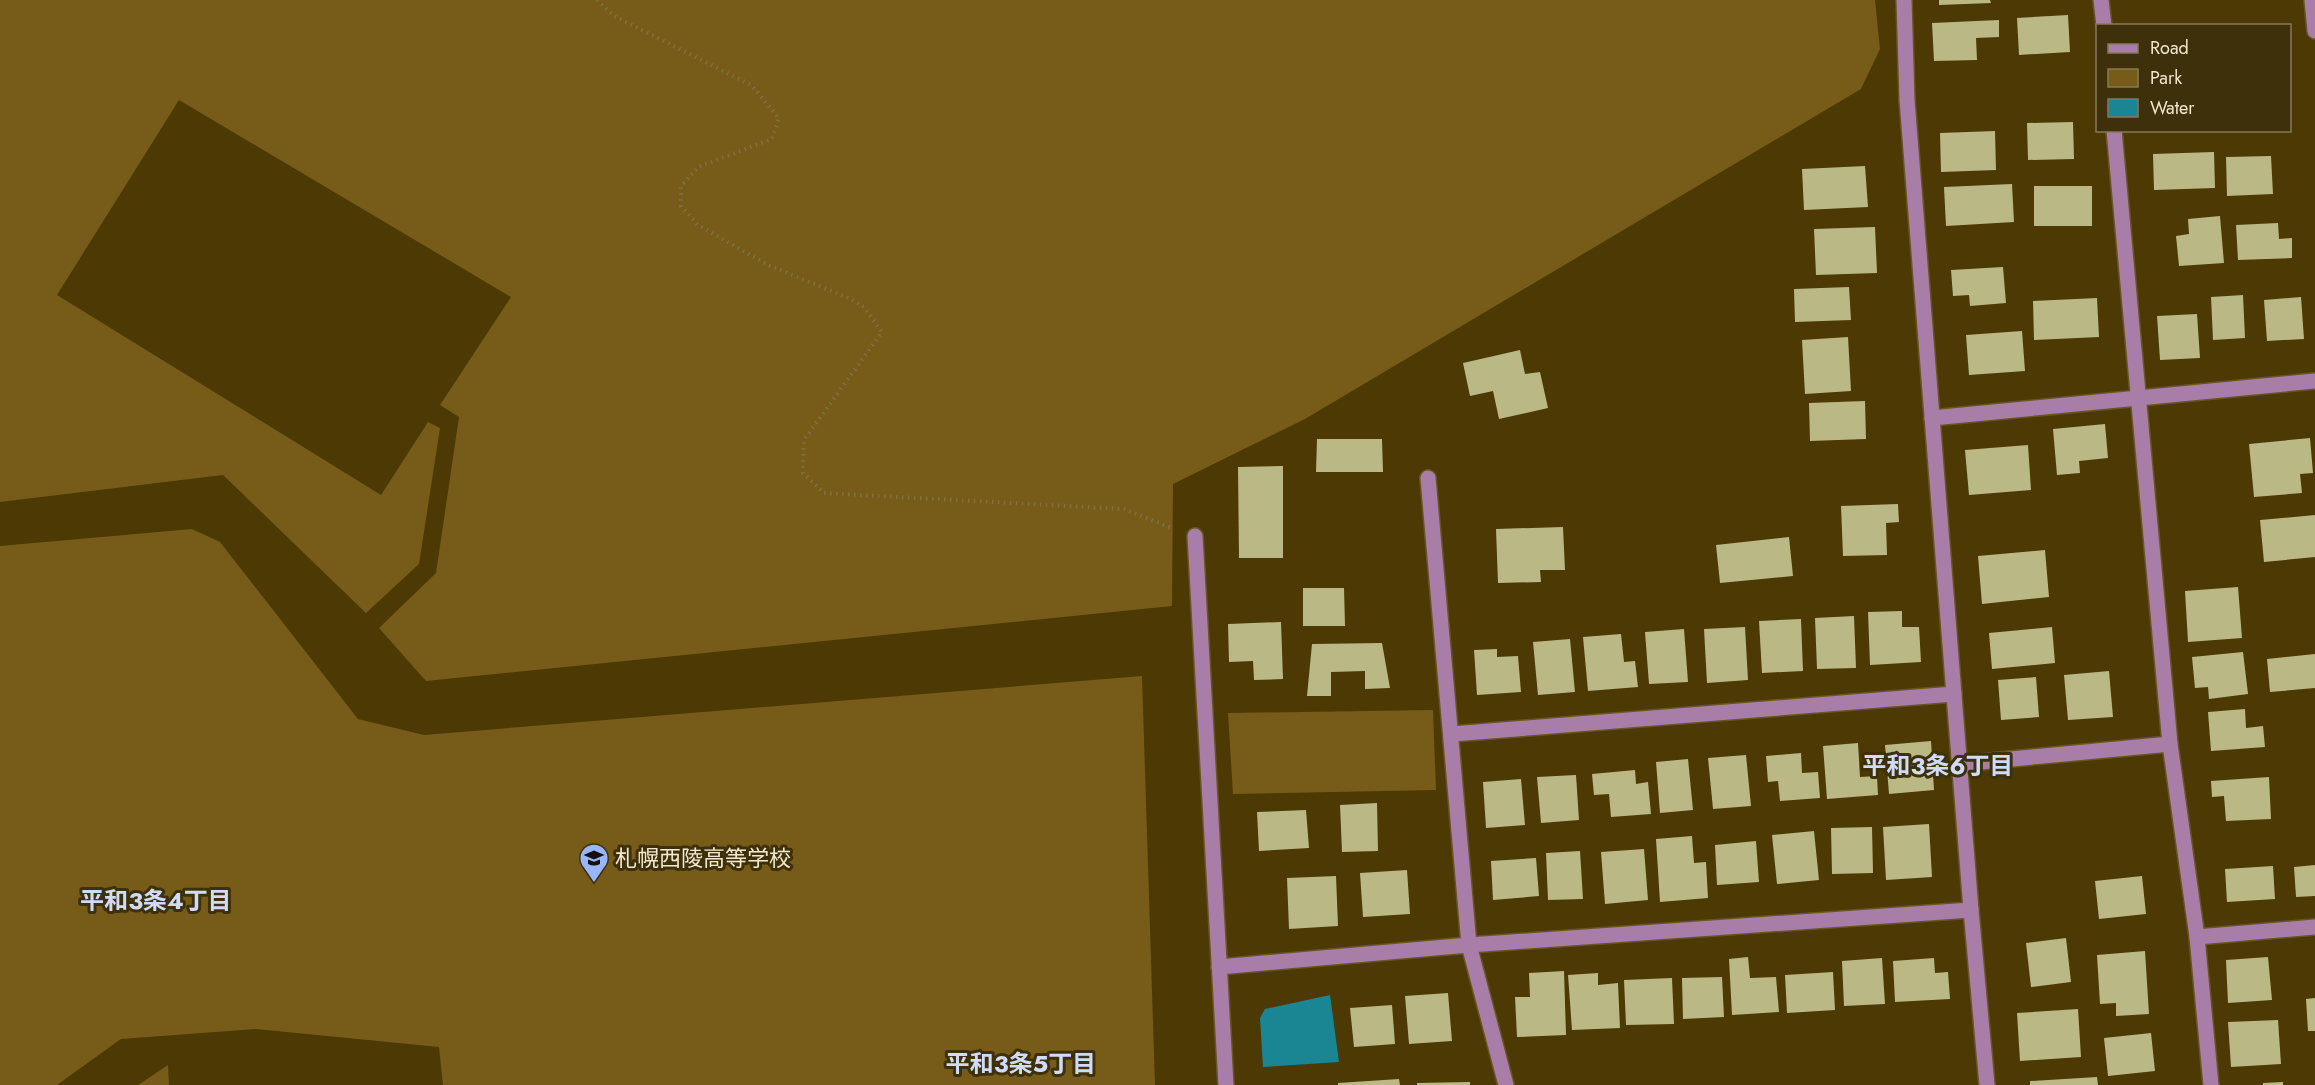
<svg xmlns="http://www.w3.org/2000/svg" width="2315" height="1085" font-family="Jost,'Noto Sans JP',sans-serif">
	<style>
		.green { fill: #765c18 }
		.water { fill: #1b8693 }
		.building { fill: #bab985 }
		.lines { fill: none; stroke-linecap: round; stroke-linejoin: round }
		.minor-casing { stroke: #675524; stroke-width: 18 }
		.path { stroke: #817044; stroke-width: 4; stroke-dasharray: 1.5 4.5; stroke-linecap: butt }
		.minor { stroke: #a87da7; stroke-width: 15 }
		.labels { text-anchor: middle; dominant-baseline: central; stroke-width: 6; stroke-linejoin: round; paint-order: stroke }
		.poi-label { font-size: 22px; fill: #f2e7ce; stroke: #3e300a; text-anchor: start }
		.neighbourhood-label { font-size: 24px; font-weight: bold; fill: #cfdbf7; stroke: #3e300a }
	</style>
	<rect width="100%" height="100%" fill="#4c3904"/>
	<!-- green -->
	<g class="green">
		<path d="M 0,0 L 1875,0 L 1880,49 L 1861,89 L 1305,419 L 1173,484 L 1172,606 L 426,681 L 379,628 L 436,573 L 459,417 L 440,405 L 511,297 L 179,100 L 57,295 L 381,495 L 428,422 L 440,428 L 419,564 L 366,613 L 223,475 L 0,502 Z"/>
		<path d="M 192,529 L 220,542 L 358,719 L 424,735 L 1142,676 L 1155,1085 L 443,1085 L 439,1047 L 256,1029 L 121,1039 L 57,1085 L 0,1085 L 0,546 Z"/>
		<path d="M 1433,710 L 1436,790 L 1233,794 L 1228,713 Z"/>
		<path d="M 168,1065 L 169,1085 L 138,1085 Z"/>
	</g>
	<!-- water -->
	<path class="water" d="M 1330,995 L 1339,1062 L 1263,1067 L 1260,1018 L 1265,1009 Z"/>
	<!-- building -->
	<g class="building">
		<path d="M 1939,0 L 1990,0 L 1991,3 L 1939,5 Z"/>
		<path d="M 2068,15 L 2070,52 L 2019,55 L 2017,18 Z"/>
		<path d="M 1999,20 L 1999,37 L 1976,38 L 1977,60 L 1934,61 L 1932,23 Z"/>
		<path d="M 2073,122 L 2074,159 L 2028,160 L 2027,123 Z"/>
		<path d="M 1995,131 L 1996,170 L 1941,172 L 1940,133 Z"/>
		<path d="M 2214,152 L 2215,188 L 2154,190 L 2153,154 Z"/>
		<path d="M 2271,156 L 2273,194 L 2227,196 L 2226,157 Z"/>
		<path d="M 1865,166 L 1868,207 L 1804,210 L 1802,169 Z"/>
		<path d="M 2012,184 L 2014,222 L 1946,226 L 1944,187 Z"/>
		<rect x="2034" y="186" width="58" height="40"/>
		<path d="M 2220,216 L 2224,263 L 2179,266 L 2176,236 L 2189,234 L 2188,219 Z"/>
		<path d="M 2278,223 L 2279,239 L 2292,238 L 2292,258 L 2238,260 L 2236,225 Z"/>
		<path d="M 1875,227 L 1877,273 L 1816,275 L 1814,229 Z"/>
		<path d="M 2003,267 L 2006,303 L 1970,306 L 1969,295 L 1953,296 L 1951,270 Z"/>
		<path d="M 1849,287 L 1851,320 L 1795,322 L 1794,289 Z"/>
		<path d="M 2243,295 L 2245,338 L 2213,340 L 2211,297 Z"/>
		<path d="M 2301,297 L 2304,339 L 2267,341 L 2264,300 Z"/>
		<path d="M 2097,298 L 2099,337 L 2034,340 L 2033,301 Z"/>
		<path d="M 2197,314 L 2200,358 L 2160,360 L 2157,316 Z"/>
		<path d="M 2022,331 L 2025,371 L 1969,375 L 1966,335 Z"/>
		<path d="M 1848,337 L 1851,391 L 1805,394 L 1802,340 Z"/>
		<path d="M 1520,350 L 1525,374 L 1540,372 L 1548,408 L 1499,419 L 1493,391 L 1470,396 L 1463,363 Z"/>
		<path d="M 1865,401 L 1866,439 L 1810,441 L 1809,403 Z"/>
		<path d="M 2105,424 L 2108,458 L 2079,461 L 2080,473 L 2057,475 L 2053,429 Z"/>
		<path d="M 2310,438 L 2313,473 L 2300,474 L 2302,493 L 2254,497 L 2249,444 Z"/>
		<path d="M 1317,439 L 1382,439 L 1383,472 L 1316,472 Z"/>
		<path d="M 2028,445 L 2031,490 L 1969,495 L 1965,450 Z"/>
		<path d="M 1283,466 L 1283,558 L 1239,558 L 1238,467 Z"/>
		<path d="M 1898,504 L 1899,522 L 1886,523 L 1887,555 L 1843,556 L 1841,506 Z"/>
		<path d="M 2315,515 L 2315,557 L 2264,562 L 2260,520 Z"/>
		<path d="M 1563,527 L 1565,570 L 1540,570 L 1541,582 L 1498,583 L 1496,529 Z"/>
		<path d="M 1789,537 L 1793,576 L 1720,583 L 1716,545 Z"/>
		<path d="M 2045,550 L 2049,597 L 1982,604 L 1978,556 Z"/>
		<path d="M 2238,587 L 2242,638 L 2188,642 L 2185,591 Z"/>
		<path d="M 1303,588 L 1344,588 L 1345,626 L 1303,626 Z"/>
		<path d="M 1902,611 L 1902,627 L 1919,627 L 1921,662 L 1870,665 L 1868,612 Z"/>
		<path d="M 1854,616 L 1856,668 L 1817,669 L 1815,618 Z"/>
		<path d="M 1801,619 L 1803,671 L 1762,673 L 1759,621 Z"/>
		<path d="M 1281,622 L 1283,679 L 1254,680 L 1253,661 L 1229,662 L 1228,624 Z"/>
		<path d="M 1745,627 L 1748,680 L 1707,683 L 1704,629 Z"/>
		<path d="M 2052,627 L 2055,663 L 1992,669 L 1989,633 Z"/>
		<path d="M 1684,629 L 1688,682 L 1649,684 L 1645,632 Z"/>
		<path d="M 1621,634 L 1624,662 L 1635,661 L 1638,687 L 1588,691 L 1583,637 Z"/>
		<path d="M 1570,639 L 1575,692 L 1538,695 L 1533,642 Z"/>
		<path d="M 1382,643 L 1390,688 L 1365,689 L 1365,671 L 1331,672 L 1331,696 L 1307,696 L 1312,644 Z"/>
		<path d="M 1497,649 L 1497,657 L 1518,656 L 1521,692 L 1477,695 L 1474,650 Z"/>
		<path d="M 2243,652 L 2248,694 L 2209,699 L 2208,687 L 2195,688 L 2192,657 Z"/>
		<path d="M 2315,654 L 2315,688 L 2270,692 L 2267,659 Z"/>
		<path d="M 2109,671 L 2113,717 L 2068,720 L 2064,675 Z"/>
		<path d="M 2036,677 L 2039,717 L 2001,720 L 1998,680 Z"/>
		<path d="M 2245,709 L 2246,728 L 2263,726 L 2265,747 L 2211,751 L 2208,712 Z"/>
		<path d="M 1931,741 L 1934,790 L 1889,794 L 1885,745 Z"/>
		<path d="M 1858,743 L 1860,777 L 1877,776 L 1878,795 L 1827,799 L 1823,746 Z"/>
		<path d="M 1801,753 L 1802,773 L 1818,772 L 1820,798 L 1780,801 L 1778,781 L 1768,782 L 1766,756 Z"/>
		<path d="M 1746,755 L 1751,806 L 1713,809 L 1708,758 Z"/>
		<path d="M 1688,759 L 1693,810 L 1660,813 L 1656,762 Z"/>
		<path d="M 1635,770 L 1636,784 L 1648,782 L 1651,814 L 1611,817 L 1609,794 L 1594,795 L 1592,774 Z"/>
		<path d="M 1576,775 L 1579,820 L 1541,823 L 1537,777 Z"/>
		<path d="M 2269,777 L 2271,819 L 2226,821 L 2224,796 L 2212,797 L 2211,781 Z"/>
		<path d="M 1521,779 L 1525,825 L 1486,828 L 1483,782 Z"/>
		<path d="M 1377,803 L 1378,851 L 1342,852 L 1340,805 Z"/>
		<path d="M 1306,810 L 1309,848 L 1259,851 L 1257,812 Z"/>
		<path d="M 1929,824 L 1932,877 L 1886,880 L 1883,827 Z"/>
		<path d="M 1872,827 L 1873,873 L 1832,874 L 1831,828 Z"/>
		<path d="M 1814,831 L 1819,880 L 1777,884 L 1772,835 Z"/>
		<path d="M 1692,836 L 1694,863 L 1706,862 L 1708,898 L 1660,902 L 1656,839 Z"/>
		<path d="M 1756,841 L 1759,882 L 1717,885 L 1715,845 Z"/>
		<path d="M 1644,849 L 1648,900 L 1605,904 L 1601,852 Z"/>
		<path d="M 1580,851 L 1583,899 L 1548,900 L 1546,853 Z"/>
		<path d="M 1536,858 L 1539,896 L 1493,900 L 1491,861 Z"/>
		<path d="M 2315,865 L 2315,896 L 2296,897 L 2294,867 Z"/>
		<path d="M 2273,866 L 2275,899 L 2227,902 L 2225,869 Z"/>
		<path d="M 1407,870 L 1410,914 L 1363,917 L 1360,873 Z"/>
		<path d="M 1336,876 L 1338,926 L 1289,929 L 1287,878 Z"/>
		<path d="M 2142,876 L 2146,914 L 2099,919 L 2095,881 Z"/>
		<path d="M 2066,938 L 2071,982 L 2031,987 L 2026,943 Z"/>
		<path d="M 2145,951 L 2149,1014 L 2116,1016 L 2116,1003 L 2100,1004 L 2097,955 Z"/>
		<path d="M 1748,957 L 1750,978 L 1776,977 L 1779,1012 L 1732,1015 L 1729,959 Z"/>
		<path d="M 2268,957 L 2272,1000 L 2228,1003 L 2226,960 Z"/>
		<path d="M 1882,958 L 1885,1004 L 1844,1006 L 1842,961 Z"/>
		<path d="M 1934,958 L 1935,973 L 1948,972 L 1950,999 L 1895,1002 L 1893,961 Z"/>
		<path d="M 1564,971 L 1566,1035 L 1517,1037 L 1515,997 L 1530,997 L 1529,973 Z"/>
		<path d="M 1833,972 L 1835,1010 L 1787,1013 L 1785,975 Z"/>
		<path d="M 1598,973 L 1598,985 L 1618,983 L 1620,1028 L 1572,1030 L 1568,975 Z"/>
		<path d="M 1722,977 L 1724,1017 L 1683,1019 L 1682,978 Z"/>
		<path d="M 1672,978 L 1674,1024 L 1626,1025 L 1624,980 Z"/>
		<path d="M 1448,993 L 1452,1041 L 1409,1044 L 1405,996 Z"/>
		<path d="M 2315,998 L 2315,1031 L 2308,1031 L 2306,999 Z"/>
		<path d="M 1392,1005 L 1395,1044 L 1354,1047 L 1350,1008 Z"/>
		<path d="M 2078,1009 L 2081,1057 L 2020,1061 L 2017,1013 Z"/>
		<path d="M 2278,1020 L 2281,1064 L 2231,1067 L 2228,1022 Z"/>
		<path d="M 2151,1033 L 2155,1071 L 2108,1076 L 2104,1038 Z"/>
		<path d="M 2097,1077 L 2098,1085 L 2030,1085 L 2030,1081 Z"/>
		<path d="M 1399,1079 L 1400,1085 L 1338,1085 L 1338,1083 Z"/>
		<path d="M 1470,1082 L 1470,1085 L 1417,1085 L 1417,1083 Z"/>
		<path d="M 2283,1082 L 2283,1085 L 2263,1085 L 2263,1083 Z"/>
	</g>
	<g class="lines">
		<!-- minor casing -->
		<g class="minor-casing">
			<g id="minor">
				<path d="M 1904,0 L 1907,100 L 1971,910 L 1987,1085"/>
				<path d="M 2101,0 L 2104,26"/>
				<path d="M 2312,0 L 2315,31"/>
				<path d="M 2114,130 L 2170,744 L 2197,937 L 2211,1085"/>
				<path d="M 1932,418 L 2315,381"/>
				<path d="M 1428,478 L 1469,945 L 1506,1085"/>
				<path d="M 1195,536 L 1226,1085"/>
				<path d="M 1452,734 L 1954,694"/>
				<path d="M 1959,764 L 2170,744"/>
				<path d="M 2197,937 L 2315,927"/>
				<path d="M 1219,967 L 1469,945 L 1971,910"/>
			</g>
		</g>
		<!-- path -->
		<path class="path" d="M 597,0 L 614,16 L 751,85 L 779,118 L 772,139 L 698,167 L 681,186 L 681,206 L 698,225 L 768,265 L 851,299 L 864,307 L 882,332 L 804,440 L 803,473 L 824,493 L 1124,509 L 1172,528"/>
		<!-- minor -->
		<use href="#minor" class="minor"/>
	</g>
	<!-- icons -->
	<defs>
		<g id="school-pin" transform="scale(1.5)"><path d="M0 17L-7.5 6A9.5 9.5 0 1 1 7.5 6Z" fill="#98b5fd" stroke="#3e300a"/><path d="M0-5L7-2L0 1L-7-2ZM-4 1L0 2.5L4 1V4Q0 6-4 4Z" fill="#111"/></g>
	</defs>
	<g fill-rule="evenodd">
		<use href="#school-pin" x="594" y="858"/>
	</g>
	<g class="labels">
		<!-- poi labels -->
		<g class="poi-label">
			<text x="615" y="858">札幌西陵高等学校</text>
		</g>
		<!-- neighbourhood labels -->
		<g class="neighbourhood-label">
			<text x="1938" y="765">平和3条6丁目</text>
			<text x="156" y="900">平和3条4丁目</text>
			<text x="1021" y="1063">平和3条5丁目</text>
		</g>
	</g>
	<!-- legend -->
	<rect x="2096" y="24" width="195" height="108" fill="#3e300a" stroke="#867958" stroke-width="1.5"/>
	<rect x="2108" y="44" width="30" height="9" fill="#a87da7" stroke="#867958" stroke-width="1.5"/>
	<text x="2150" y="54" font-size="18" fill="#f2e7ce">Road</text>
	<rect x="2108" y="69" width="30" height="18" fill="#765c18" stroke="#867958" stroke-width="1.5"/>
	<text x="2150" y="84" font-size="18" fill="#f2e7ce">Park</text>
	<rect x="2108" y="99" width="30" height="18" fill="#1b8693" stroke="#867958" stroke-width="1.5"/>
	<text x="2150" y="114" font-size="18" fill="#f2e7ce">Water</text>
</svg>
